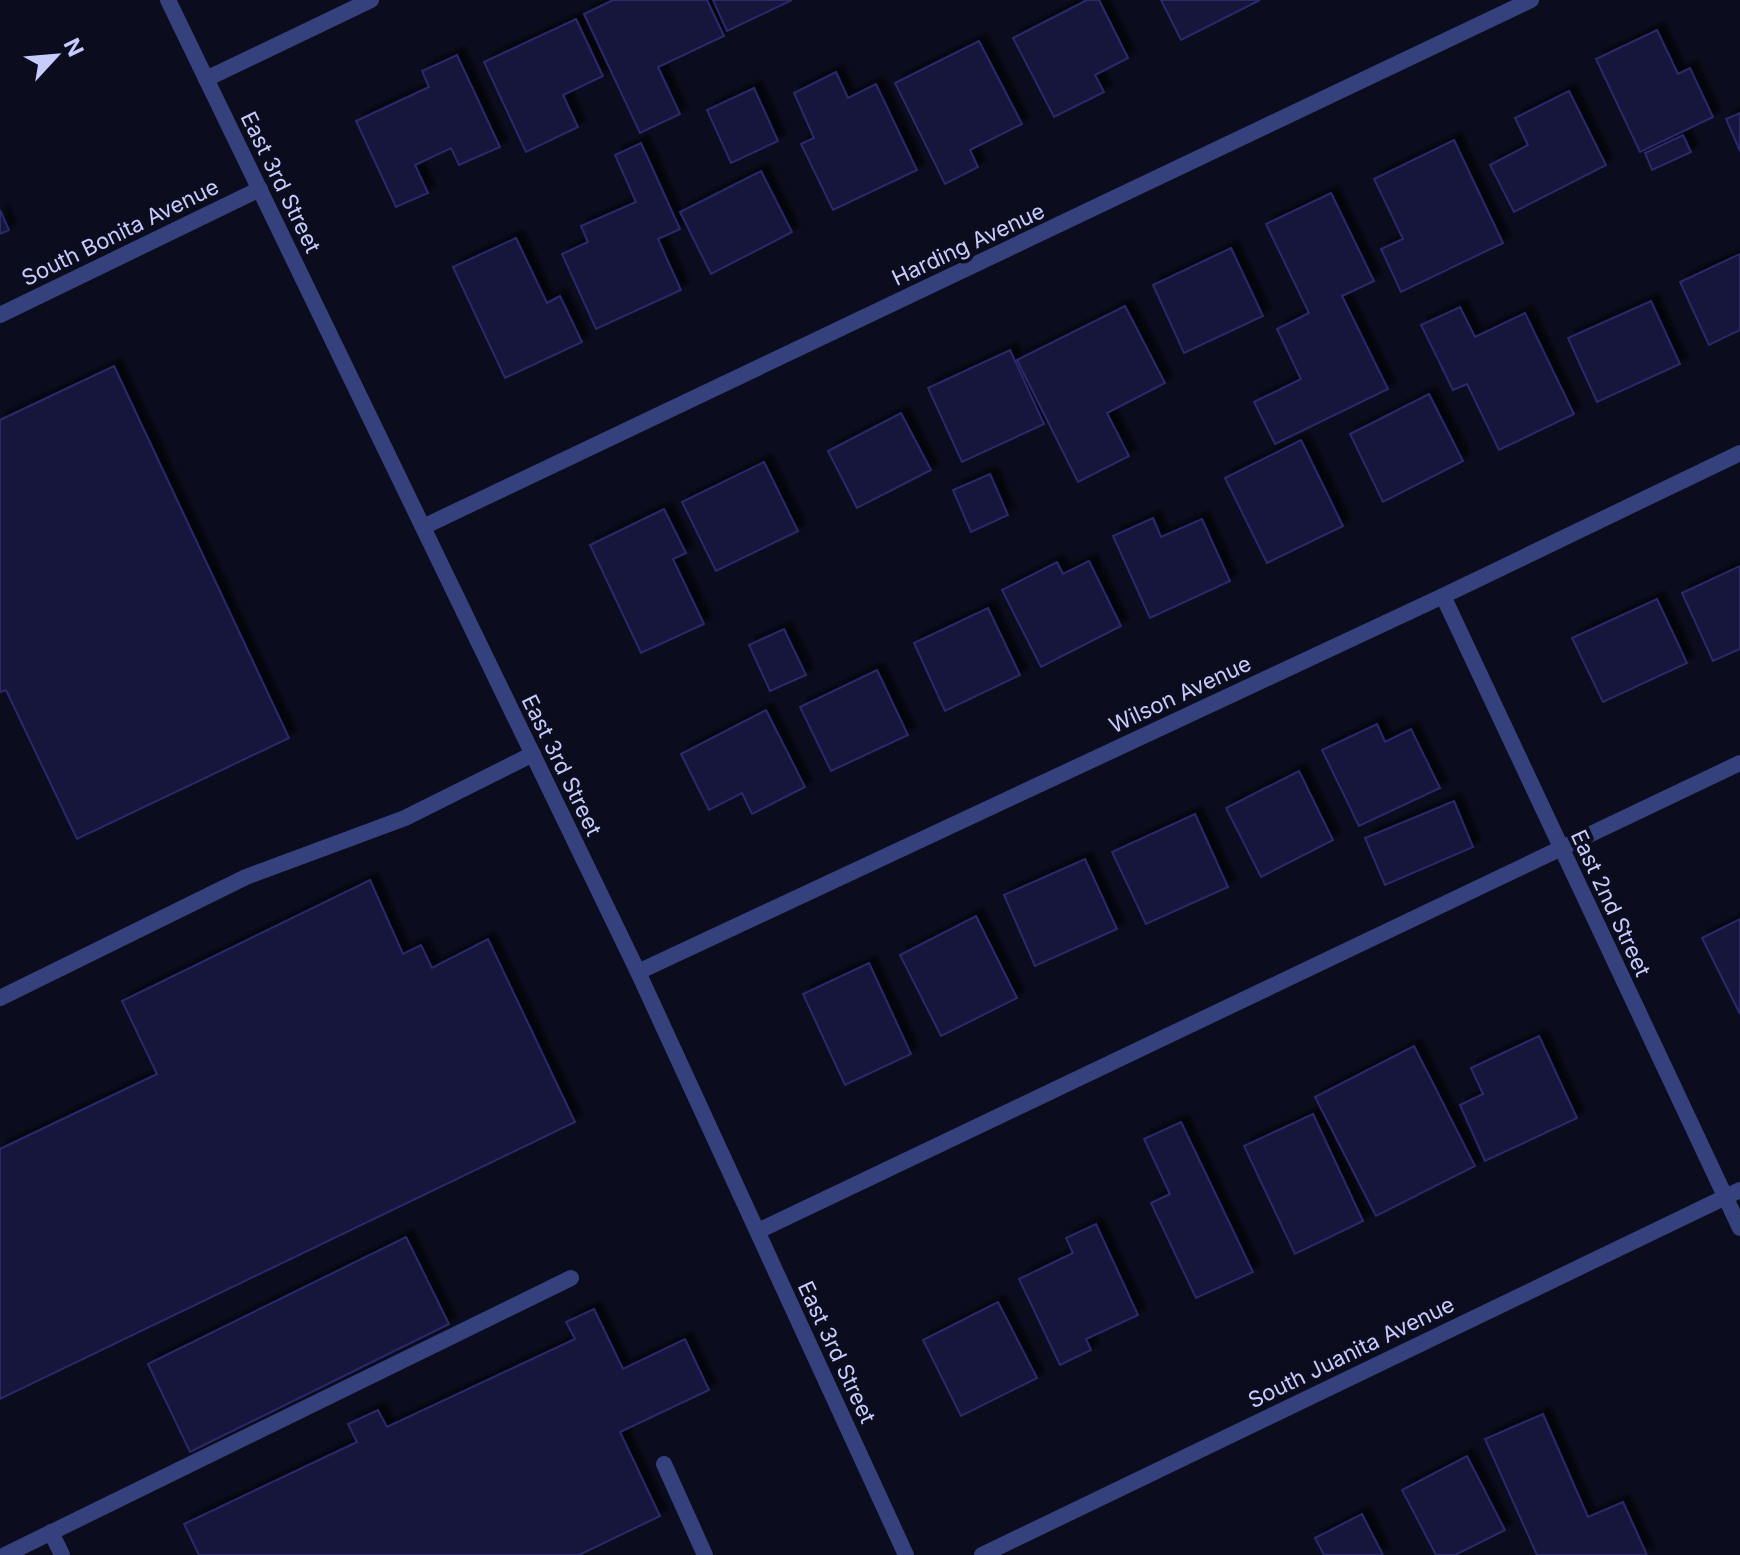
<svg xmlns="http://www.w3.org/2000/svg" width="1740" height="1555" font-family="Inter,sans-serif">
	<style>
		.building { fill: #17173e; stroke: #29296a; stroke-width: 2; filter: url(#shadow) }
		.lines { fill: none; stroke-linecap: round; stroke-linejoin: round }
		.service { stroke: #35417d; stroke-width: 16 }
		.minor { stroke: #35417d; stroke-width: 16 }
		.tertiary { stroke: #35417d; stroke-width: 16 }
		.labels { text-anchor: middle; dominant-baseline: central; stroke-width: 8; stroke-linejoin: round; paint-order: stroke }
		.street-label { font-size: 22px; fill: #c7ccff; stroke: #0b0c1d }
	</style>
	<defs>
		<filter id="shadow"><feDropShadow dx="7" dy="-7" stdDeviation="2" flood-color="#0009"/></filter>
	</defs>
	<rect width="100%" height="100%" fill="#0b0c1d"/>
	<!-- building -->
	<g class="building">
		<path d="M 613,0 L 707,0 L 724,36 L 658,67 L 680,114 L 640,133 L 584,14 Z"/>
		<path d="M 713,0 L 792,0 L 727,31 Z"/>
		<path d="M 1087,0 L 1099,0 L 1128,58 L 1095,75 L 1104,92 L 1054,117 L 1013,38 Z"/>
		<path d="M 1161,0 L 1260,0 L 1181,40 Z"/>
		<path d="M 576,19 L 603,76 L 563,95 L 578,127 L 526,152 L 484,62 Z"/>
		<path d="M 1657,30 L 1678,74 L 1690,68 L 1713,117 L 1640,152 L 1596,59 Z"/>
		<path d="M 979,41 L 1022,124 L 970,150 L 978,167 L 945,184 L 895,83 Z"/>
		<path d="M 457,55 L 500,147 L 459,165 L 451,148 L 415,165 L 428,193 L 396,207 L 356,121 L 429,87 L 422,71 Z"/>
		<path d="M 836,72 L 848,98 L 876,84 L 917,170 L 833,210 L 801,144 L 814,138 L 794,93 Z"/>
		<path d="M 754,88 L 778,141 L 731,163 L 707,110 Z"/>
		<path d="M 1569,91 L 1606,165 L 1514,212 L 1490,165 L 1528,145 L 1515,118 Z"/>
		<path d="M 1740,113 L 1740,151 L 1726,119 Z"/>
		<path d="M 1683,135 L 1691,152 L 1652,170 L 1645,153 Z"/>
		<path d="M 1454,140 L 1503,243 L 1401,292 L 1381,249 L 1403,239 L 1374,179 Z"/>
		<path d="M 641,143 L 680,229 L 658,239 L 681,290 L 596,329 L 562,254 L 588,242 L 581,226 L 636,202 L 615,155 Z"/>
		<path d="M 761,171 L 792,232 L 711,274 L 680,212 Z"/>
		<path d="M 1331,193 L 1374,281 L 1342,296 L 1388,389 L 1275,444 L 1254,402 L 1301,379 L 1277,329 L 1309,313 L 1266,224 Z"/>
		<path d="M 0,210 L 9,230 L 0,234 Z"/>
		<path d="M 516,238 L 547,303 L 560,296 L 582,342 L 505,378 L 453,267 Z"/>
		<path d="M 1231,248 L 1263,316 L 1184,353 L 1153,285 Z"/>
		<path d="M 1740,254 L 1740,330 L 1709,345 L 1680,282 Z"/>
		<path d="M 1651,301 L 1680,364 L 1597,402 L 1568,338 Z"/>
		<path d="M 1125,306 L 1165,383 L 1107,413 L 1129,456 L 1078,482 L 1017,360 Z"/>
		<path d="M 1460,307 L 1475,337 L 1525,313 L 1574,414 L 1499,450 L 1467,384 L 1453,390 L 1421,325 Z"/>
		<path d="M 1010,350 L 1044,424 L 962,462 L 928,388 Z"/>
		<path d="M 114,366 L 289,738 L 77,839 L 6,690 L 0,692 L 0,420 Z"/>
		<path d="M 1429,394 L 1463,461 L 1383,502 L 1350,434 Z"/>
		<path d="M 901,413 L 931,470 L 857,508 L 828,451 Z"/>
		<path d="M 1301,440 L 1343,526 L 1267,563 L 1225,478 Z"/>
		<path d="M 764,462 L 798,531 L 716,571 L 682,502 Z"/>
		<path d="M 990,474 L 1008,515 L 971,532 L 953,490 Z"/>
		<path d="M 664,509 L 686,553 L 673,559 L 704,624 L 641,653 L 590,545 Z"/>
		<path d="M 1153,518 L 1161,537 L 1202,519 L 1230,581 L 1150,618 L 1113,536 Z"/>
		<path d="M 1089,561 L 1121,626 L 1041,667 L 1002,590 L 1057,562 L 1063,574 Z"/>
		<path d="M 1740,566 L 1740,649 L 1713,661 L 1682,593 Z"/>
		<path d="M 1657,599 L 1687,663 L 1603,702 L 1572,638 Z"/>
		<path d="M 988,608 L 1020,675 L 945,711 L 914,643 Z"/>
		<path d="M 784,629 L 806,675 L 770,691 L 749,645 Z"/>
		<path d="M 877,670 L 908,735 L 831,771 L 800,707 Z"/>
		<path d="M 766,710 L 805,787 L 752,814 L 742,793 L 709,810 L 681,754 Z"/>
		<path d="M 1377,724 L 1385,742 L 1411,729 L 1440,788 L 1359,826 L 1322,750 Z"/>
		<path d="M 1299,771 L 1333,840 L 1261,877 L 1226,808 Z"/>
		<path d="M 1454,801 L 1473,847 L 1385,885 L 1365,838 Z"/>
		<path d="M 1195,814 L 1228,887 L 1146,924 L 1112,852 Z"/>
		<path d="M 1085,859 L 1117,929 L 1035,966 L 1004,895 Z"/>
		<path d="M 370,880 L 403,954 L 421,945 L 432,968 L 488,939 L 575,1122 L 0,1399 L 0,1149 L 157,1074 L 122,1001 Z"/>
		<path d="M 976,916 L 1017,998 L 941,1036 L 900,955 Z"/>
		<path d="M 1740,919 L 1740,1014 L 1702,938 Z"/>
		<path d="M 869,963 L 911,1054 L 845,1085 L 803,994 Z"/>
		<path d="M 1539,1036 L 1577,1118 L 1485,1161 L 1460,1105 L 1483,1094 L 1471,1068 Z"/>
		<path d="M 1414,1046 L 1475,1166 L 1376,1216 L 1315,1097 Z"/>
		<path d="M 1313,1114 L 1363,1221 L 1295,1254 L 1244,1146 Z"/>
		<path d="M 1181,1122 L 1253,1272 L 1196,1298 L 1151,1203 L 1170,1194 L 1144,1139 Z"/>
		<path d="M 1096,1224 L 1138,1315 L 1086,1339 L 1091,1350 L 1060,1365 L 1019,1279 L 1073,1253 L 1066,1238 Z"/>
		<path d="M 406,1237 L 449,1324 L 190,1452 L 148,1364 Z"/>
		<path d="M 998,1302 L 1037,1378 L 961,1416 L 923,1340 Z"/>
		<path d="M 594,1309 L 623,1369 L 685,1339 L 709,1390 L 620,1432 L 660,1516 L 579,1555 L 199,1555 L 184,1524 L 357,1442 L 348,1424 L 378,1410 L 387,1427 L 575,1339 L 566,1322 Z"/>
		<path d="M 1543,1414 L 1588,1517 L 1623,1502 L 1647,1555 L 1537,1555 L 1485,1439 Z"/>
		<path d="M 1467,1456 L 1505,1530 L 1455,1555 L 1436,1555 L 1402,1490 Z"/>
		<path d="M 1362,1514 L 1383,1555 L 1324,1555 L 1315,1538 Z"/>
	</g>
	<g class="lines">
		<!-- service -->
		<g class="service">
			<path d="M 0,998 L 246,877 L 405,818 L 533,754"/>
			<path d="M 758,1231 L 1740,763"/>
			<path d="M 664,1464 L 705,1555"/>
			<path d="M 51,1532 L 62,1555"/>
			<path d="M 5,1555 L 571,1278"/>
		</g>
		<!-- minor -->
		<g class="minor">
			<path d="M 206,79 L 371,0"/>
			<path d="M 0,315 L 260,189"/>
			<path d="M 423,527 L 1531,0"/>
			<path d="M 1443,596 L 1740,1228"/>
			<path d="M 638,972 L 1443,596 L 1740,453"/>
			<path d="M 982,1555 L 1740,1190"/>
		</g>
		<!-- tertiary -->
		<path class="tertiary" d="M 168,0 L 638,972 L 906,1555"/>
	</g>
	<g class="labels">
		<!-- street labels -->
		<g class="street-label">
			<text transform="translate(281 182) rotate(64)">East 3rd Street</text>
			<text transform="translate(120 232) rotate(-26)">South Bonita Avenue</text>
			<text transform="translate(968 244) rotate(-25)">Harding Avenue</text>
			<text transform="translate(1180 694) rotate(-25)">Wilson Avenue</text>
			<text transform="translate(562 765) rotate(64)">East 3rd Street</text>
			<text transform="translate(1611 903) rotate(65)">East 2nd Street</text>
			<text transform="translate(837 1352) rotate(65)">East 3rd Street</text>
			<text transform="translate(1351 1352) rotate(-26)">South Juanita Avenue</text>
		</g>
	</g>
	<!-- north arrow -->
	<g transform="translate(56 56) rotate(64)" stroke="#0b0c1d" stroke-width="6" paint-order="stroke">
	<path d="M0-6L14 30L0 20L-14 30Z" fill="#c7ccff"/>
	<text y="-12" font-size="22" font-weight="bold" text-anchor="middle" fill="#c7ccff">N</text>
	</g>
</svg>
